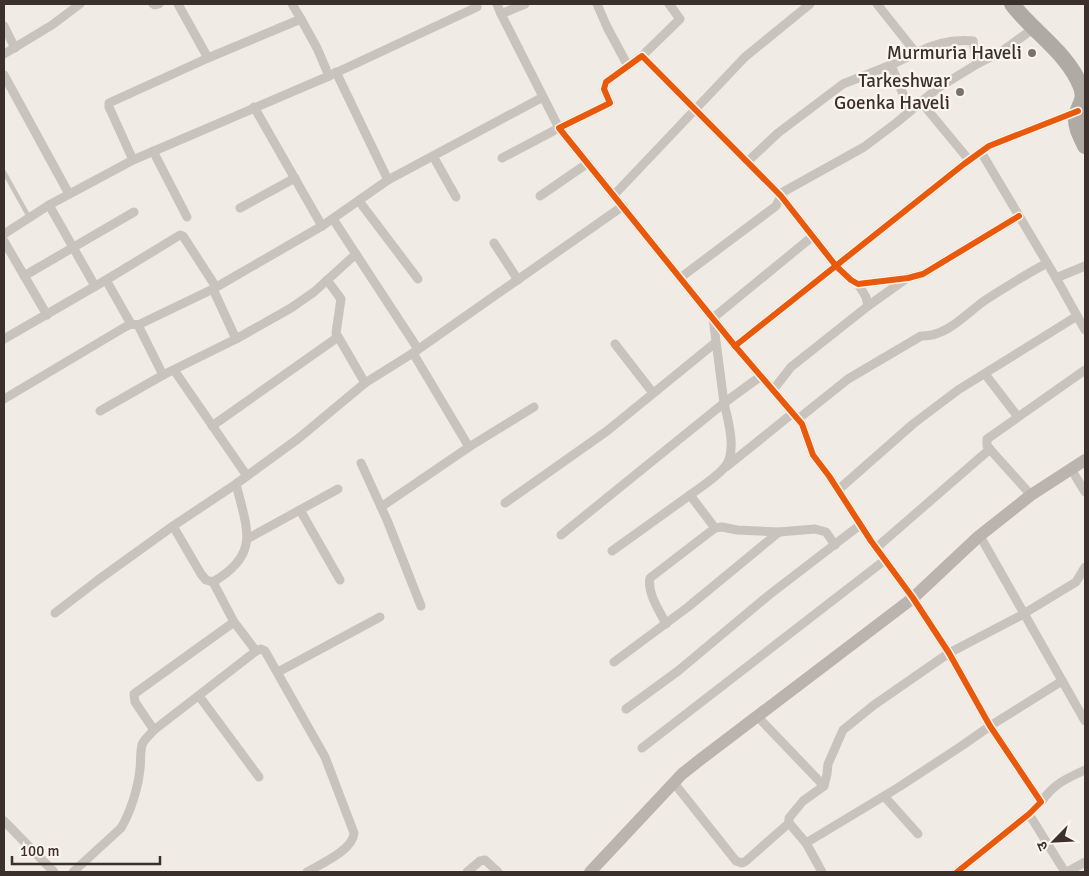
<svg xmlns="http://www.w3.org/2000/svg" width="1089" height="876" font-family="Signika,'Noto Sans Devanagari',sans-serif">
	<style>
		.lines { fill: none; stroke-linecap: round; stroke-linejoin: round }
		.lane { stroke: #c9c3be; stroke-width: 4.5 }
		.street { stroke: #c9c3be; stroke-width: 9 }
		.secondary { stroke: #bab3ae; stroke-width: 12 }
		.highway { stroke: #afaaa4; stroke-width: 16 }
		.cycleway-casing { stroke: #fbf5ee; stroke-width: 9 }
		.cycleway { stroke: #e8590c; stroke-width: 6 }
		.poi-dot { fill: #7a716c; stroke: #fbf5ee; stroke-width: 2 }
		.labels { text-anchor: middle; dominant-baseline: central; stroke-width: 4.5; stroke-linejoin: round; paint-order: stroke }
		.poi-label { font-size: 19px; fill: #3b302b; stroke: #fbf5ee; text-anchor: end }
	</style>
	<rect width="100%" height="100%" fill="#f0ebe5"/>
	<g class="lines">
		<!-- lane -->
		<path class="lane" d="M 4,172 L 29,217"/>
		<!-- street -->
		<g class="street">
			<path d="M 153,4 L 155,5 L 159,4"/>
			<path d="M 178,4 L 208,58"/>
			<path d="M 292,4 L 301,19"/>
			<path d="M 497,4 L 501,14 L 525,4"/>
			<path d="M 597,4 L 607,27 L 628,66"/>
			<path d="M 877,4 L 916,53 L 891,65 L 910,111"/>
			<path d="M 501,14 L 559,128 L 502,158"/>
			<path d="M 4,26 L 15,48"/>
			<path d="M 916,53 C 935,43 952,39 973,41 L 977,64"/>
			<path d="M 4,54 L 52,25 L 80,4"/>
			<path d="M 642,56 L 680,19 L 669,4"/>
			<path d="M 336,72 L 388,180"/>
			<path d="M 4,75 L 69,194"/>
			<path d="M 921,102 L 969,160"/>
			<path d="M 254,107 L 322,226"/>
			<path d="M 153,151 L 187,217"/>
			<path d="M 981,152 L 1056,278 L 1085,330"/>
			<path d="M 433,156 L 456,197"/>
			<path d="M 133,160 L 109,107 L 109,103 L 208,58 L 301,19 L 317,48 L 329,76"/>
			<path d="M 747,162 L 778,133 L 843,84 L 891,65"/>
			<path d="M 614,195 L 745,57 L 810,4"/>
			<path d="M 540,196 L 588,163"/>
			<path d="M 359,201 L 418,279"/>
			<path d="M 49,205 L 95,286"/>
			<path d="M 240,208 L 295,178"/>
			<path d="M 1019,216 L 923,274 L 908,278 L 858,284 L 851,280 L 836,266 L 781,196 L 642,56 L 606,82 L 604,89 L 610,103 L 559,128 L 735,346 L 964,164 L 989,146 L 1078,111"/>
			<path d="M 333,219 L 418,349"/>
			<path d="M 4,234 L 49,205 L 133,160 L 329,76 L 477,7"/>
			<path d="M 4,241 L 47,315"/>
			<path d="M 494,243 L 518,280"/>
			<path d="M 24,276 L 134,212"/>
			<path d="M 680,278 L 776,206 L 783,192 L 864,147 L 896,123 L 938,88 L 977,64 L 1001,52 L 1034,28"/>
			<path d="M 1056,278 L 1085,266"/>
			<path d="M 106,280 L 131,324"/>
			<path d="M 327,280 L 341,299 L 336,333 L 365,383"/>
			<path d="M 213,289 L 236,339 L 291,308 L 314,292 L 356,254"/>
			<path d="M 868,306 L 907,278"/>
			<path d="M 138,325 L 163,375"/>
			<path d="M 4,339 L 106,280 L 180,235 L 183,236 L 216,287"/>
			<path d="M 615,344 L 653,393"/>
			<path d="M 735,346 L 802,424 L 813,455 L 829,476 L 871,541 L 913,598 L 949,653 L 990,726 L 1041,802 L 1029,814 L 957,872"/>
			<path d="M 174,370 L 247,476"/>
			<path d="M 985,374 L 1018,417"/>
			<path d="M 773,390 L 791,367 L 868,306 L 866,297 L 858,284"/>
			<path d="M 4,399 L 125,327 L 131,324 L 138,325 L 213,289 L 322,226 L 388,180 L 543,97"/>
			<path d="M 534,407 L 469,447 L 413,353 L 623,206"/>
			<path d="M 100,411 L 163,375 L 236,339"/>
			<path d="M 798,419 L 848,379 L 921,336 C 948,337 967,312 987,299 C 1007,286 1027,274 1047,263"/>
			<path d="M 212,426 L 338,337"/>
			<path d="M 361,463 L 387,520 L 421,606"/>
			<path d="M 726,467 L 793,413"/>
			<path d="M 1071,469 L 1085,492"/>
			<path d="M 236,484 C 247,529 261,554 213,582 L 234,622 L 256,651 L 261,649 L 265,651 L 325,757 L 354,833 C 353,850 321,864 307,872"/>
			<path d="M 838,490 L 913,424 L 958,390 L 1077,316"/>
			<path d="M 1031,495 L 987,446 L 987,439 L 1085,370"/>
			<path d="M 505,503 L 607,431 L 715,343"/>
			<path d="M 381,507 L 469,447"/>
			<path d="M 300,510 L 340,580"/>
			<path d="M 715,528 L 690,495 C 701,487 715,478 724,468 C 738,453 728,420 724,403 L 761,376"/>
			<path d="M 561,535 L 724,403 L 713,318 L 813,236"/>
			<path d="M 980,536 L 1085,721"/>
			<path d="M 247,539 L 338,489"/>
			<path d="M 876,548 L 990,449"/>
			<path d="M 612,551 L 690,495"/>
			<path d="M 213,582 L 206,580 L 201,574 L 173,526 L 236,484 L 299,438 L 365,383 L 413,353"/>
			<path d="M 55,613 L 98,580 L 173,526"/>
			<path d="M 666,624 C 659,610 647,593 650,578 L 715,528 L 722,527 L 737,530 L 779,532 L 815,529 L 826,532 L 835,545"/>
			<path d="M 614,662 L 688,607 L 779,532"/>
			<path d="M 278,672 L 380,617"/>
			<path d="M 199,696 L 259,777"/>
			<path d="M 626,709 L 678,671 L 769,595 L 860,525"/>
			<path d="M 757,716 L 824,786"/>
			<path d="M 154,730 L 135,702 L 134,694 L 234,622"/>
			<path d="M 642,748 L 885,560"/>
			<path d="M 674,783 L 736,861 L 742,863 L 746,861 L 789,823"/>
			<path d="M 884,796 L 918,834"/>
			<path d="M 1041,802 C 1054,784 1065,779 1085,770"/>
			<path d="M 1029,814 L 1065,872"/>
			<path d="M 4,821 L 54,872"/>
			<path d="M 806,843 L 899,787 L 963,745 L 990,726 L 1062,681"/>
			<path d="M 73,872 L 121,828 C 131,811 138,788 140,769 C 141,761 140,752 142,745 C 144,739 150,735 154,730 L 256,651"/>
			<path d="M 467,872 L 480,861 L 485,860 L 498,872"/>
			<path d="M 822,872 L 806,843 L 789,823 L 789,818 L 803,801 L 824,786 L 827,774 L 828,764 L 843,730 L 874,705 L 949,653 L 1020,616 L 1076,582 L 1085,567"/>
			<path d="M 1067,872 L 1085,862"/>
		</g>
		<!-- secondary -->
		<path class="secondary" d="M 590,872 L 682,774 L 701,759 L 913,598 L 978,537 L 1031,495 L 1085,460"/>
		<!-- highway -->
		<path class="highway" d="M 1012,4 C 1033,32 1068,53 1081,87 C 1086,102 1078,104 1076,117 C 1075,127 1081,137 1085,146"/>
		<!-- cycleway casing -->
		<g class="cycleway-casing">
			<g id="cycleway">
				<path d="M 1019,216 L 923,274 L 908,278 L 858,284 L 851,280 L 836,266 L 781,196 L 642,56 L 606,82 L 604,89 L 610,103 L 559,128 L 735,346 L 964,164 L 989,146 L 1078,111"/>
				<path d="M 735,346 L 802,424 L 813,455 L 829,476 L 871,541 L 913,598 L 949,653 L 990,726 L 1041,802 L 1029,814 L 957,872"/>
			</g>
		</g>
		<!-- cycleway -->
		<use href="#cycleway" class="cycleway"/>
	</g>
	<!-- markers -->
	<g class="poi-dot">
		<circle cx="1032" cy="53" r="5"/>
		<circle cx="960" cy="92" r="5"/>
	</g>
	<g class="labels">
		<!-- poi labels -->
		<g class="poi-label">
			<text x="1022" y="53">Murmuria Haveli</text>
			<text x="950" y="81">Tarkeshwar<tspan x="950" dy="22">Goenka Haveli</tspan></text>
		</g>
	</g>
	<!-- border -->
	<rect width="1089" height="876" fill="none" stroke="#3b302b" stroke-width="10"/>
	<!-- north arrow -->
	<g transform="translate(1054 841) rotate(246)" stroke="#fbf5ee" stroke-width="4" paint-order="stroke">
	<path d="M0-4L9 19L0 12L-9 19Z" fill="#3b302b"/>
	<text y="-8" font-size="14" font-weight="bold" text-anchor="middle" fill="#3b302b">उ</text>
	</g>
	<!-- scale -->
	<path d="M12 856v8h148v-8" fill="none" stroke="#3b302b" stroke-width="2.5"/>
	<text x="20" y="856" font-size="15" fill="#3b302b" stroke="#fbf5ee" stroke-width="4" paint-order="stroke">100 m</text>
</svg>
